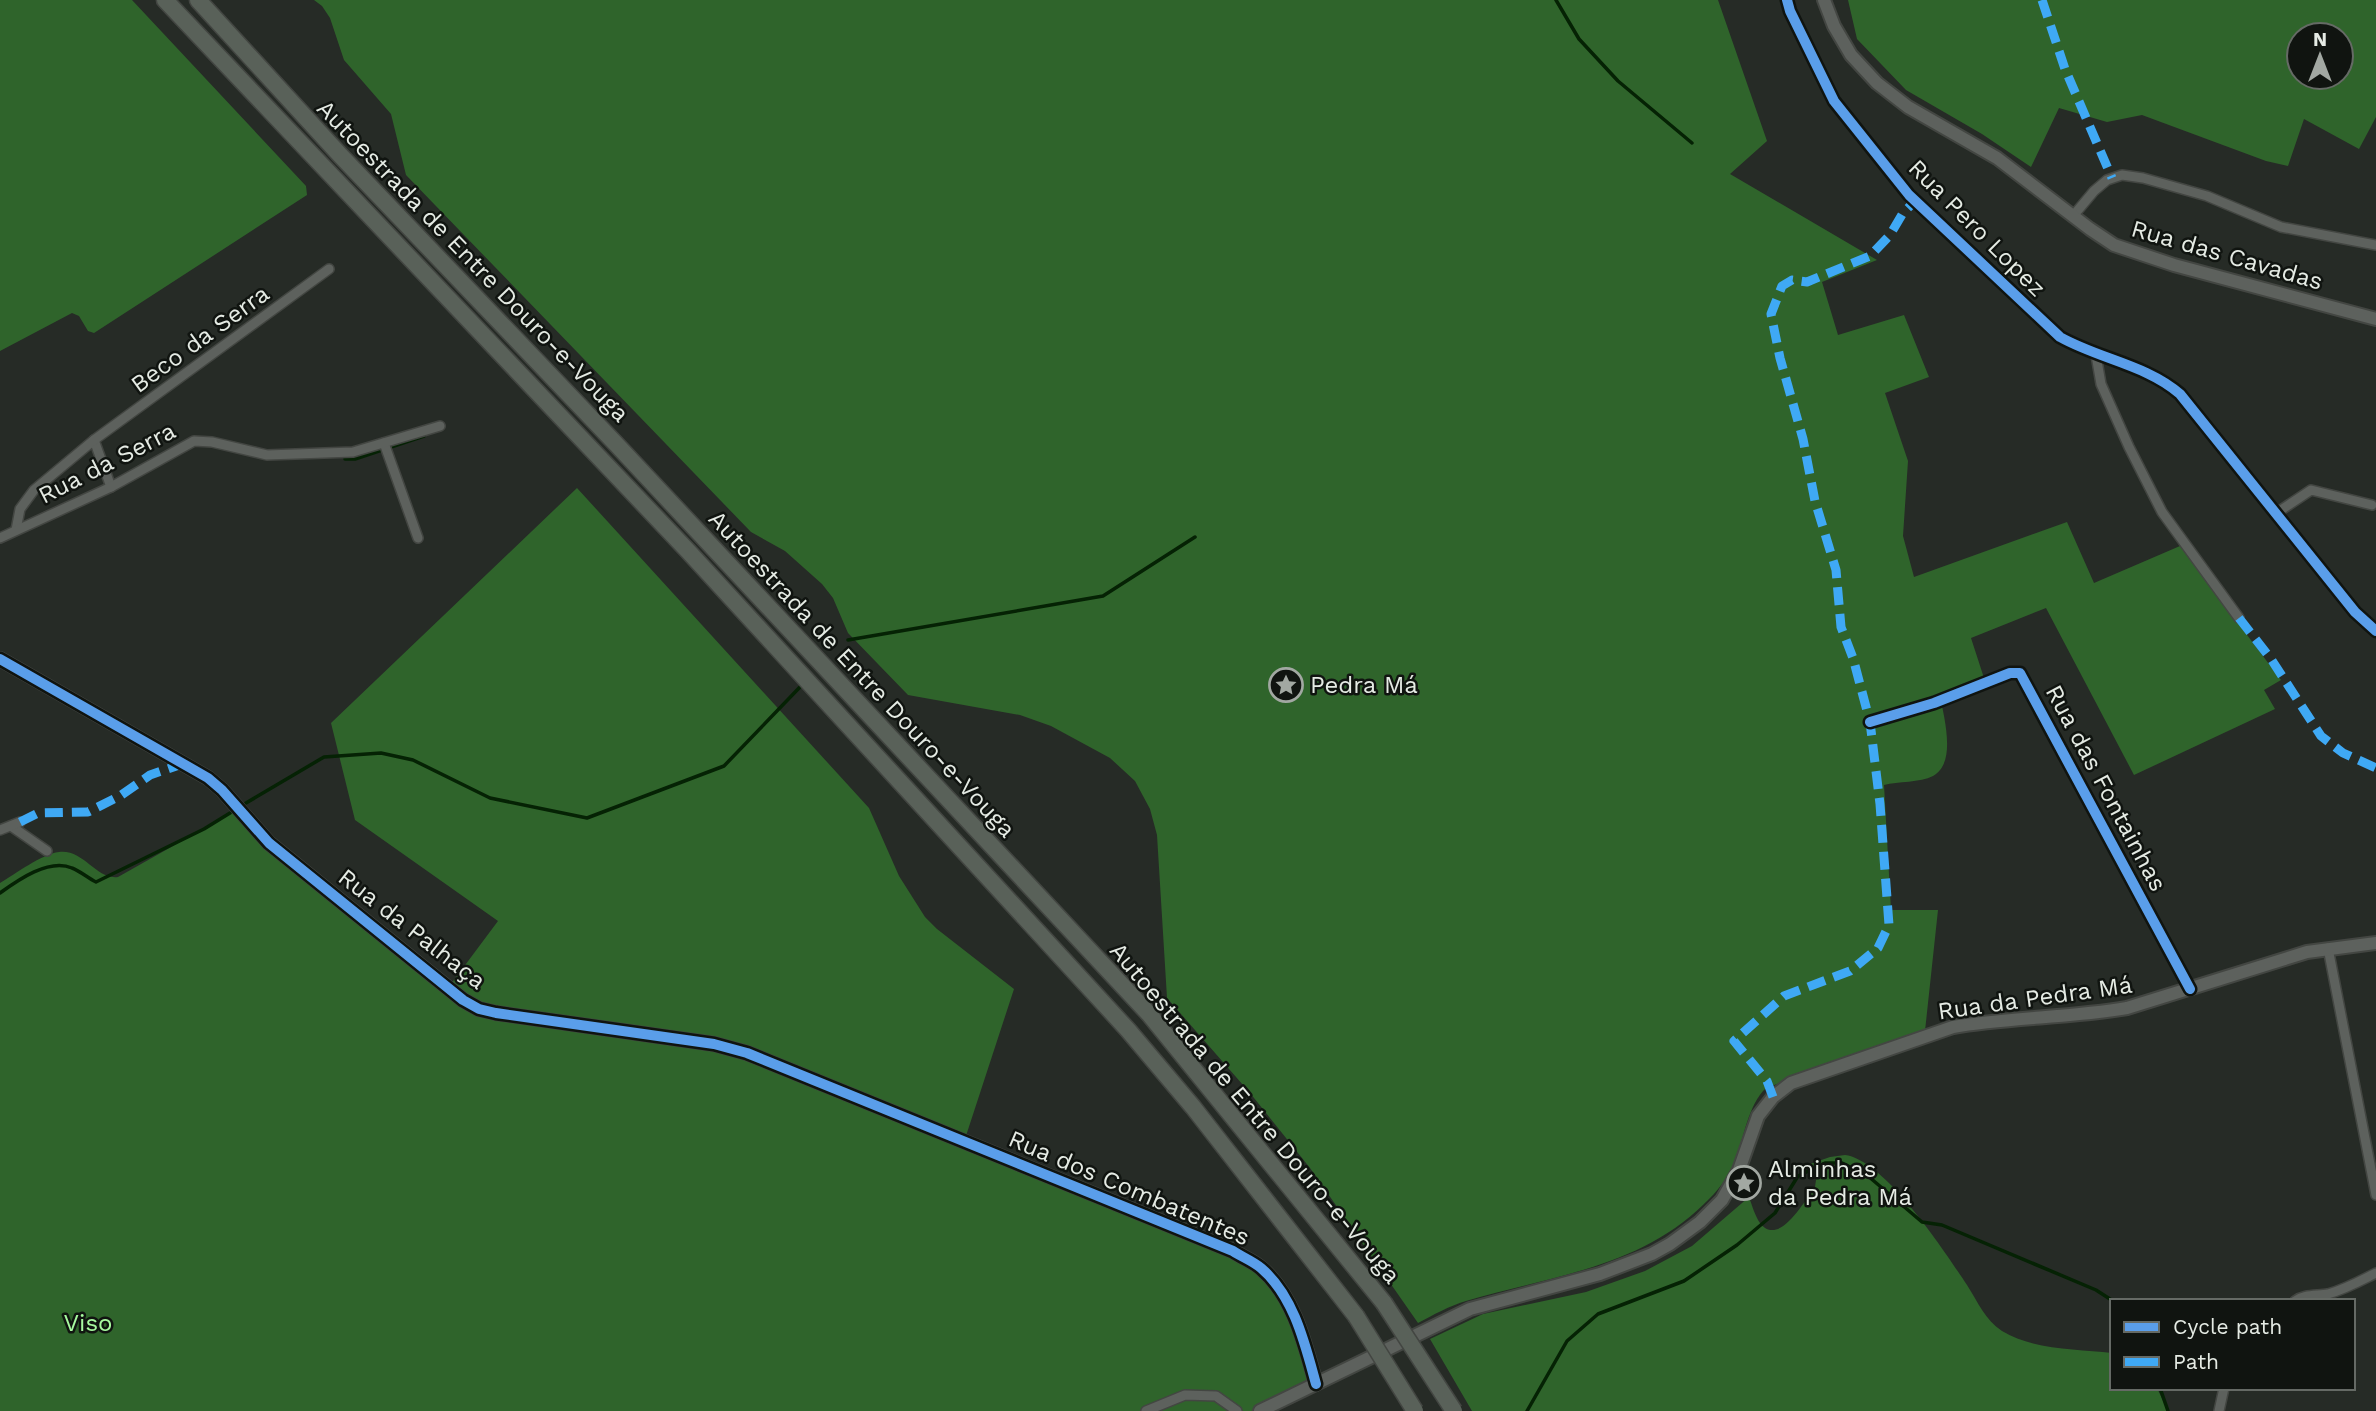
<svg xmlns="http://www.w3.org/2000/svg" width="2376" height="1411" font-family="'Work Sans',sans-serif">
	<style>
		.forest { fill: #2f642b; fill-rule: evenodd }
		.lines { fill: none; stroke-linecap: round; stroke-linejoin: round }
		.stream { stroke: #052204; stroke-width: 3.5 }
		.street-casing { stroke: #434642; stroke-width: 12 }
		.secondary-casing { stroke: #434642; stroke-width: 16 }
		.highway-casing { stroke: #434642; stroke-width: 19 }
		.street { stroke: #5d615d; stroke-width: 9 }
		.secondary { stroke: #5d615d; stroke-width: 12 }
		.highway { stroke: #596159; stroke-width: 16 }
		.highway-bridge-casing { stroke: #434642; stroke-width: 19; stroke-linecap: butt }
		.highway-bridge { stroke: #596159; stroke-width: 16 }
		.quiet { stroke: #3fa9f5; stroke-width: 9; stroke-dasharray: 18 9; stroke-linecap: butt }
		.cycleway-casing { stroke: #101410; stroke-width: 15 }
		.cycleway { stroke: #5a9eea; stroke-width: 10 }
		.labels { text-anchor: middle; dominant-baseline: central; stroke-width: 5; stroke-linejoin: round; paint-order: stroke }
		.street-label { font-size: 24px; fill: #e5ebe4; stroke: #101410 }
		.poi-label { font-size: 24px; fill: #e5ebe4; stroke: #101410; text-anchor: start }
		.park-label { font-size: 24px; fill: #a8fba0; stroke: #101410 }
	</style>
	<rect width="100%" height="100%" fill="#262b26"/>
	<!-- forest -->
	<g class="forest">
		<path d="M 0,0 L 132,0 L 306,186 L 307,195 L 94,333 L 88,331 L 79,316 L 72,313 L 0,351 Z"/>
		<path d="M 314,0 L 1718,0 L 1767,141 L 1730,174 L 1877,260 L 1822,282 L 1838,335 L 1904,315 L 1929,377 L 1885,393 L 1908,461 L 1903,536 L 1914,577 L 2067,522 L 2094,583 L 2180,546 L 2281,680 L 2264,690 L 2275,709 L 2134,775 L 2046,608 L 1971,638 L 1984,678 L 1940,696 C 1944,717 1957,763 1933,776 C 1920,783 1898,781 1884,785 L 1891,910 L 1938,910 L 1925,1031 L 1766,1088 C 1748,1105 1744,1138 1735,1161 C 1729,1177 1717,1192 1704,1204 C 1639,1268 1550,1276 1466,1301 C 1449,1306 1433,1315 1418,1323 L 1310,1168 L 1250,1093 L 1167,998 L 1157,835 L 1150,809 L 1135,781 L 1110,758 L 1051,726 L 1020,715 L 908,695 L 848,633 L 833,598 L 822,584 L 785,551 L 751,532 L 406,175 L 391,114 L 344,60 L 330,18 L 322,6 Z"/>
		<path d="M 1848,0 L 2376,0 L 2376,117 L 2359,149 L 2304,119 L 2288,166 L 2266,161 L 2142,115 L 2107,122 L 2059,108 L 2031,167 L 1982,134 L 1906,90 L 1857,39 ZM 2341,35 L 2341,77 L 2299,77 L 2299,35 Z"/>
		<path d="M 577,488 L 869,808 L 899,876 L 925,917 L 937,929 L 1014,989 L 963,1145 L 1233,1251 L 1284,1295 L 1316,1384 L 1260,1411 L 0,1411 L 0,883 C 15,874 42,854 59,852 C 84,849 96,880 118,877 L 235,811 L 448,988 L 498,921 L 355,820 L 331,723 Z"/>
		<path d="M 1845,1155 C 1885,1160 1945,1252 1967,1285 C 1978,1302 1985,1320 2002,1331 C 2033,1350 2077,1349 2112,1353 L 2112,1388 L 2157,1388 L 2168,1411 L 1472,1411 L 1430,1339 L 1483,1314 L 1586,1292 L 1645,1271 L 1692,1246 L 1749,1197 C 1752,1205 1755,1216 1760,1223 C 1779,1248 1805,1200 1815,1187 L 1816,1180 L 1810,1164 L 1830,1157 Z"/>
	</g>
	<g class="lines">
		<!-- stream -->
		<g class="stream">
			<path d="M 1556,0 L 1579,39 L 1618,81 L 1692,143"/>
			<path d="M 345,459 L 355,459 L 424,436"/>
			<path d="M 848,640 L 1103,596 L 1195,537"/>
			<path d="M 246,803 L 324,757 L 381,753 L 413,760 L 490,798 L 587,818 L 724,766 L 800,687"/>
			<path d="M 0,893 C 18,880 49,858 72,868 C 80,871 88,878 96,882 L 204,829 L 230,813"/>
			<path d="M 2160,1388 L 2168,1411"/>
			<path d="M 1527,1411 L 1567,1341 L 1598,1314 L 1684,1281 L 1737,1245 L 1775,1213 L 1798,1176 L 1825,1163 L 1842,1163 L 1868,1176 L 1922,1222 L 1942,1225 L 2096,1290 L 2113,1301"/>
		</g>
		<!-- street casing -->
		<g class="street-casing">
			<g id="street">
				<path d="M 1787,0 L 1790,11 L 1834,101 L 1909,195 L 2060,337 C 2099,359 2147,365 2180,394 L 2355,612 L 2376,631"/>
				<path d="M 2073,216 L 2094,191 L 2107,180 L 2122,175 L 2143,178 L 2207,196 L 2281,227 L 2376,245"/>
				<path d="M 2096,355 L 2101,384 L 2129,447 L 2162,512 L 2239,618"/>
				<path d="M 94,440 L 111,487"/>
				<path d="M 384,443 L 418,538"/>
				<path d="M 2275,514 L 2311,490 L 2372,505"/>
				<path d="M 16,530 L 20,509 L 34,490 L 94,440 L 329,269"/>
				<path d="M 0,538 L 111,487 L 194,441 L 212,442 L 267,455 L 353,452 L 440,426"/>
				<path d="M 1870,722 L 1934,703 L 2010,673 L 2020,673 L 2190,989"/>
				<path d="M 11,826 L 47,851"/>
				<path d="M 0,830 L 20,822"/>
				<path d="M 2328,948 L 2376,1195"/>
				<path d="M 2295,1301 C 2304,1294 2317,1296 2328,1294 C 2346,1289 2360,1281 2376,1273"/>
				<path d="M 1146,1411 L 1185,1395 L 1216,1396 L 1237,1411"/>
				<path d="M 2219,1411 L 2224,1388"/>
			</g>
		</g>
		<!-- secondary casing -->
		<g class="secondary-casing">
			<g id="secondary">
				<path d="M 1824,0 L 1834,26 L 1851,55 L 1877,83 L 1908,107 L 1997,158 L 2090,229 L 2114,245 L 2174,265 L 2376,319"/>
				<path d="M 0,659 L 208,778 L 222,790 L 269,843 L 463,1000 L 479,1009 L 496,1013 L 714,1044 L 747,1053 L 1233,1251 C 1242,1257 1253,1261 1261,1268 C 1294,1296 1305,1344 1316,1384"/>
				<path d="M 1260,1411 L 1470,1309 L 1600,1274 L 1652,1254 L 1670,1244 L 1700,1222 L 1722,1200 L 1739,1170 L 1758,1116 L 1773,1097 L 1791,1083 L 1953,1027 C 2011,1017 2070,1018 2127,1008 L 2307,952 L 2376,943"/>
			</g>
		</g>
		<!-- highway casing -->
		<g class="highway-casing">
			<g id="highway">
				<path d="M 165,0 L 688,551 L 1128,1030 L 1193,1107 L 1356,1316"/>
				<path d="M 198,0 L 340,155 L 617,445 L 1149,1014 L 1384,1303"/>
			</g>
		</g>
		<!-- street -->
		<use href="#street" class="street"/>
		<!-- secondary -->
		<use href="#secondary" class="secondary"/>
		<!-- highway -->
		<use href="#highway" class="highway"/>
		<!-- highway-bridge casing -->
		<g class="highway-bridge-casing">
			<g id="highway-bridge">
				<path d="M 1384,1303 L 1454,1411"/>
				<path d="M 1356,1316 L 1415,1411"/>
			</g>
		</g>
		<!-- highway-bridge -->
		<use href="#highway-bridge" class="highway-bridge"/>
		<!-- quiet -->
		<g class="quiet">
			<path d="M 2042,0 L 2065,69 L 2112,178"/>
			<path d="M 2239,618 L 2271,659 L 2321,736 L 2343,753 L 2376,768"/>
			<path d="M 20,822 L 38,813 L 88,812 L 120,796 L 150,775 L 185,763"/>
			<path d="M 1773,1097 L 1767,1081 L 1734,1041 L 1784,996 L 1850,971 L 1878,948 L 1889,925 L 1880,804 L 1870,722 L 1853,658 L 1841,627 L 1836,570 L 1815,501 L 1803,439 L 1780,358 L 1771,314 L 1782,286 L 1792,280 L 1807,282 L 1870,256 L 1890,235 L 1903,213 L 1915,201"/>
		</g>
		<!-- cycleway casing -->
		<g class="cycleway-casing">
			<g id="cycleway">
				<path d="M 1787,0 L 1790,11 L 1834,101 L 1909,195 L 2060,337 C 2099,359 2147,365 2180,394 L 2355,612 L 2376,631"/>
				<path d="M 0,659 L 208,778 L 222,790 L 269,843 L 463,1000 L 479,1009 L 496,1013 L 714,1044 L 747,1053 L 1233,1251 C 1242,1257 1253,1261 1261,1268 C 1294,1296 1305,1344 1316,1384"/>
				<path d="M 1870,722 L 1934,703 L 2010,673 L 2020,673 L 2190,989"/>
			</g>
		</g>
		<!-- cycleway -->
		<use href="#cycleway" class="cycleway"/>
	</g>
	<!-- icons -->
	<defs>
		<g id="sight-ring" transform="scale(1.75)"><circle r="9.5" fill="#101410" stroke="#a2a8a2" stroke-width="1.5"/><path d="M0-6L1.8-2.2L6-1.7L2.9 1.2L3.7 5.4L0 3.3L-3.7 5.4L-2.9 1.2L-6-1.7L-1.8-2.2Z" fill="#a2a8a2"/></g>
	</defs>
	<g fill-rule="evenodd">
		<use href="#sight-ring" x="1286" y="685"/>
		<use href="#sight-ring" x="1744" y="1183"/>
	</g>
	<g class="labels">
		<!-- street labels -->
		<g class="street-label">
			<text transform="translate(1977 228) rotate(45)">Rua Pero Lopez</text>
			<text transform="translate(2227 255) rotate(16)">Rua das Cavadas</text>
			<text transform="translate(473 261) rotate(46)">Autoestrada de Entre Douro-e-Vouga</text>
			<text transform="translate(200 339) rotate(-36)">Beco da Serra</text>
			<text transform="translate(107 463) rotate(-27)">Rua da Serra</text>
			<text transform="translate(862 674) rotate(47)">Autoestrada de Entre Douro-e-Vouga</text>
			<text transform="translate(2106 788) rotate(62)">Rua das Fontainhas</text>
			<text transform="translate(412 929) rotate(38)">Rua da Palhaça</text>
			<text transform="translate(2035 998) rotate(-8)">Rua da Pedra Má</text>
			<text transform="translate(1255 1113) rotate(50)">Autoestrada de Entre Douro-e-Vouga</text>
			<text transform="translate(1129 1188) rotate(23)">Rua dos Combatentes</text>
		</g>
		<!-- poi labels -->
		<g class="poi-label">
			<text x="1310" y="685">Pedra Má</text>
			<text x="1768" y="1169">Alminhas<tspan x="1768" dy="28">da Pedra Má</tspan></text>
		</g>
		<!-- park labels -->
		<g class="park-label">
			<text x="88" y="1323">Viso</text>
		</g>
	</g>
	<!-- legend -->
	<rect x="2110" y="1299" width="245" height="91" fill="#101410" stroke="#656a65" stroke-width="2"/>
	<rect x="2124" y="1322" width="35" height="10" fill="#5a9eea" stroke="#656a65" stroke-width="2"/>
	<text x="2173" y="1334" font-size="21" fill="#e5ebe4">Cycle path</text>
	<rect x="2124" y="1357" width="35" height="10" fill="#3fa9f5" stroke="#656a65" stroke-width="2"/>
	<text x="2173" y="1369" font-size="21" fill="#e5ebe4">Path</text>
	<!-- north arrow -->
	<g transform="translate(2320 56)"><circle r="33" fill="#101410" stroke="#656a65" stroke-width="2"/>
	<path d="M0-5L12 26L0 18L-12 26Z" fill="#a2a8a2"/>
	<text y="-10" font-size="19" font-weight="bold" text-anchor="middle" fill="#e5ebe4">N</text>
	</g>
</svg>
